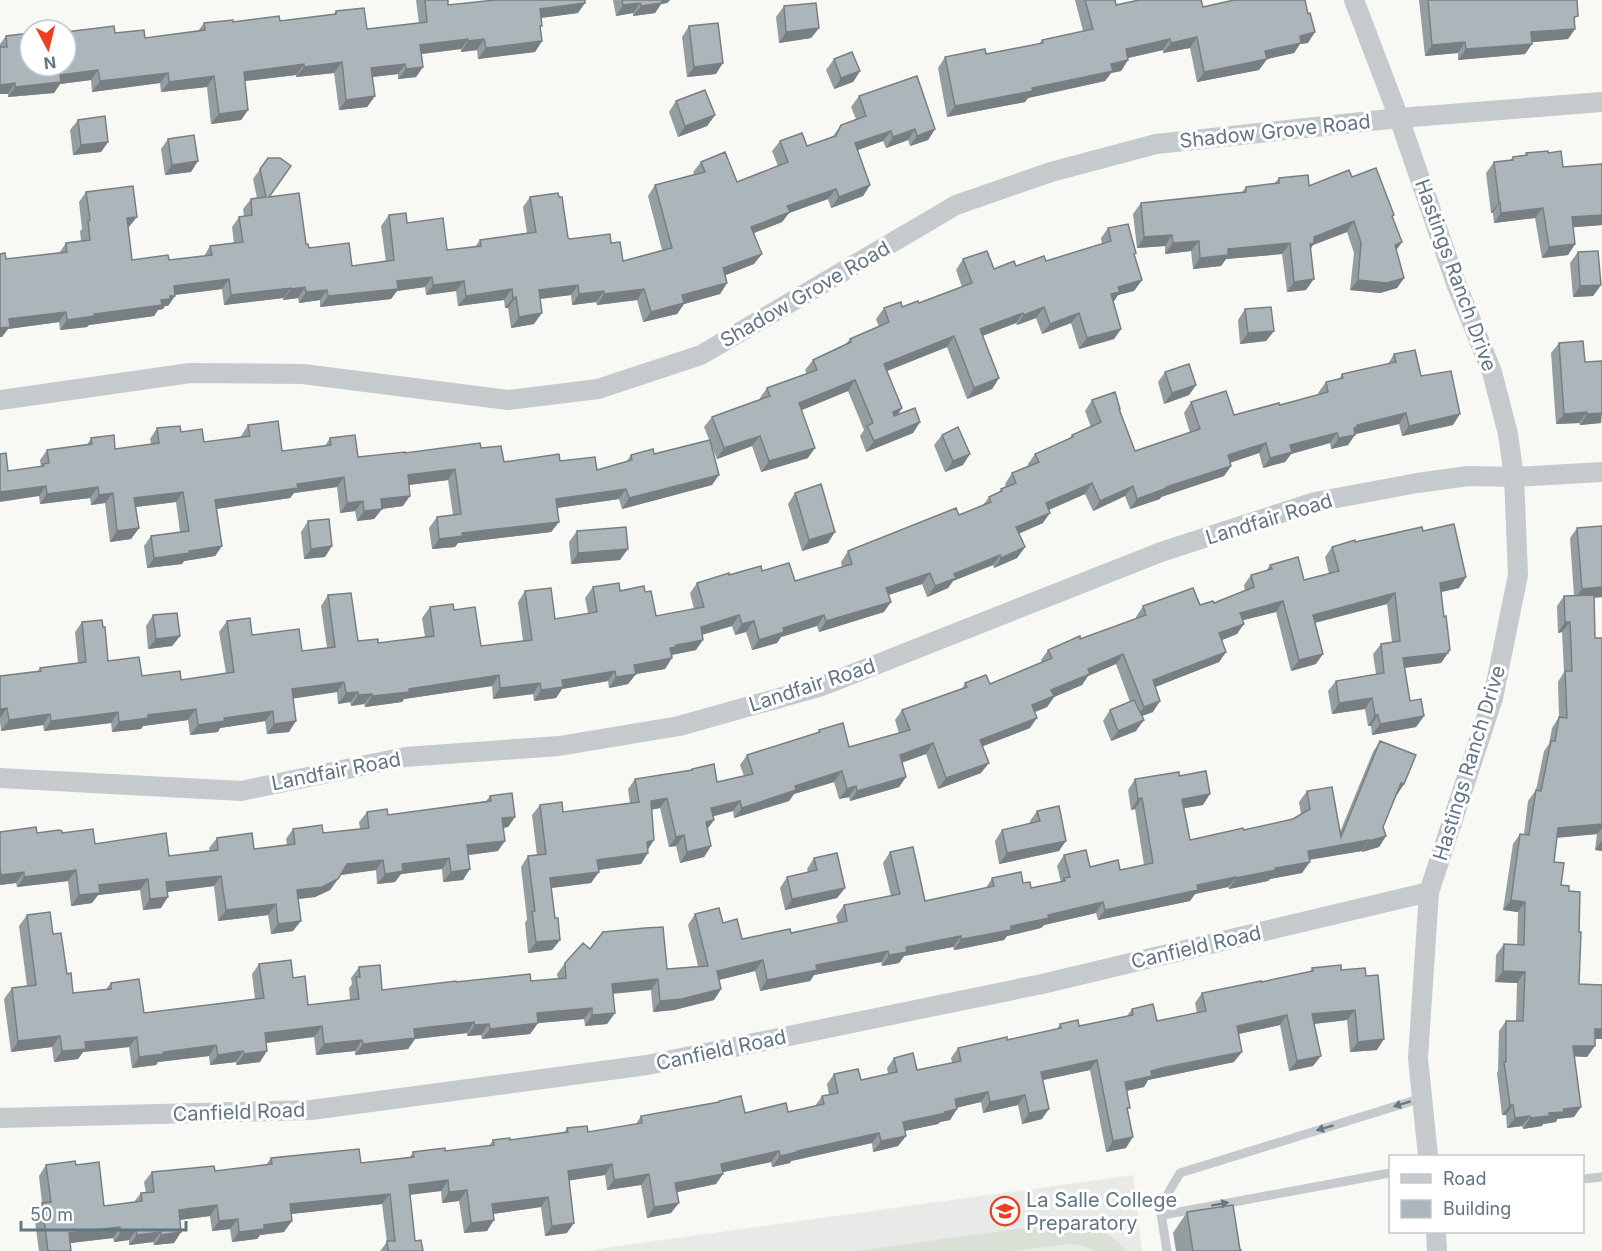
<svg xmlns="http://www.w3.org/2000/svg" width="1602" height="1251" font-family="Inter,sans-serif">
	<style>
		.built { fill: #e9e9e8 }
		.park { fill: #dae0d5 }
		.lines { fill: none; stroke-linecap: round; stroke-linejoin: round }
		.lane { stroke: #c5cacd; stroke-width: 9 }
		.street { stroke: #c5cacd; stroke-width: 20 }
		.wall { fill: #949da0 }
		.shaded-wall { fill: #787f82 }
		.building { fill: #acb6ba; stroke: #787f82; stroke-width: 1.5 }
		.oneway { fill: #667a86 }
		.labels { text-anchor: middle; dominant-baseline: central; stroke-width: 6; stroke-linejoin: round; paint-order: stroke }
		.street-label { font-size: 20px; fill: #617682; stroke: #fff }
		.poi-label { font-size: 20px; fill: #617682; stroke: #fff; text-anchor: start }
	</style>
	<rect width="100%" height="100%" fill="#f8f8f5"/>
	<!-- built -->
	<path class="built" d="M 1133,1175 L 1142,1251 L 590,1251 L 611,1247 Z"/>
	<!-- park -->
	<path class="park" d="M 1067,1222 C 1090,1224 1112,1232 1126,1251 L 1095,1251 L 1081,1245 L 1068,1244 L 1011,1251 L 857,1251 Z"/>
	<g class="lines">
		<!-- lane -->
		<g class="lane">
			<path d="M 1582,1179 L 1602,1177"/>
			<path d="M 1163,1215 L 1390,1173"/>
			<path d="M 1167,1251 L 1160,1207 L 1180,1173 L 1422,1098"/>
		</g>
		<!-- street -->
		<g class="street">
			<path d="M 1354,0 L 1399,118 L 1457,286 L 1492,372 L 1508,434 L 1514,477 L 1518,575 L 1493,698 L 1429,892 L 1418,1058 L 1428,1156"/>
			<path d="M 0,400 L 190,373 L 303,374 L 508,400 L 598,389 L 701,355 L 956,205 L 1051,172 L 1156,144 L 1399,118 L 1602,102"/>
			<path d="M 0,778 L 241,791 L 405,757 L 559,746 L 679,726 L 822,686 L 1161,552 L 1315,502 L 1417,483 L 1468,476 L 1514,477 L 1602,472"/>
			<path d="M 0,1118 L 311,1110 L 647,1065 L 1042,984 L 1429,892"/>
			<path d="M 1436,1232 L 1437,1251"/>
		</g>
	</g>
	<!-- wall -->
	<g class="wall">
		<path d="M 416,0 L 448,0 L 448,5 L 578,13 L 541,18 L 540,29 L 542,41 L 535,52 L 478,59 L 477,50 L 461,52 L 461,49 L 422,54 L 423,67 L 416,77 L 398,79 L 398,74 L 372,77 L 375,96 L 367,107 L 339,110 L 334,73 L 296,77 L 296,75 L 245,81 L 248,110 L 241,120 L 211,124 L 207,87 L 161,92 L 160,83 L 92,92 L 91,80 L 60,84 L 54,93 L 8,97 L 8,94 L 0,94 L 0,44 L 6,36 L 115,33 L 145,38 L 198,31 L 204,23 L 280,21 L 334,14 L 336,11 L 367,29 L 419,23 Z"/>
		<path d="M 613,0 L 670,0 L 667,3 L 661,4 L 655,13 L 633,16 L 633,13 L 616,16 Z"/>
		<path d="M 1075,0 L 1115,0 L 1116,5 L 1203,7 L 1308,43 L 1300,44 L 1294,53 L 1267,59 L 1259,70 L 1197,82 L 1190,48 L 1163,53 L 1163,50 L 1128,58 L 1128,60 L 1121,71 L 1111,73 L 1105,81 L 1028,98 L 1025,102 L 947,117 L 938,68 L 945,57 L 986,54 L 1039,44 L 1042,40 L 1083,31 Z"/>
		<path d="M 1419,0 L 1577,0 L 1575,21 L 1575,29 L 1568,39 L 1532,42 L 1532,44 L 1525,54 L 1458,60 L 1458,53 L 1425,56 Z"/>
		<path d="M 784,6 L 819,28 L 811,38 L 779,43 L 776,17 Z"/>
		<path d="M 689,26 L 716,74 L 687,77 L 682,37 Z"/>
		<path d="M 834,59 L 860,71 L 853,82 L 834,89 L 826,70 Z"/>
		<path d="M 859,96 L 935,129 L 928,140 L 910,146 L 908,140 L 886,148 L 883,141 L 857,150 L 870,185 L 863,196 L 831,208 L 828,199 L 789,213 L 782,222 L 754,233 L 754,264 L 725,275 L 727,283 L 720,294 L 684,304 L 677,314 L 643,322 L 637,300 L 597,305 L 596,302 L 572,305 L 571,295 L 540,299 L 534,324 L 511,328 L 508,308 L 505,308 L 504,300 L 458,306 L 456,291 L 426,295 L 425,287 L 397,291 L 391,299 L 320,307 L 320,300 L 299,303 L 298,298 L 283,300 L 283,298 L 224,305 L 222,289 L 175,295 L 168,306 L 165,306 L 163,309 L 158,310 L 154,316 L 89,325 L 87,327 L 60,330 L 59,322 L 8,329 L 2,337 L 66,243 L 81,241 L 80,231 L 82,229 L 79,202 L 86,192 L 129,227 L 128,228 L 132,260 L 169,260 L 204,256 L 210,246 L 234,243 L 232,227 L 239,217 L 244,216 L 243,209 L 251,199 L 257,198 L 253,179 L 268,158 L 269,197 L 306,244 L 309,248 L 352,266 L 386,262 L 381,226 L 389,215 L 407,223 L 447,250 L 475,247 L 480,240 L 527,233 L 523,207 L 530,197 L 568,238 L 570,239 L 611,243 L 623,261 L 662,250 L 648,196 L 655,185 L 694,174 L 693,172 L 701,162 L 737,182 L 778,166 L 772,151 L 780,141 L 807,146 L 833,136 L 841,125 L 856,119 L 851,107 Z"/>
		<path d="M 676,101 L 715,115 L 707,126 L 678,137 L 669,112 Z"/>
		<path d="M 78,120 L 108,142 L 101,152 L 73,155 L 70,130 Z"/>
		<path d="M 168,139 L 191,172 L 165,175 L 161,149 Z"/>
		<path d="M 1526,153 L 1548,153 L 1563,167 L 1601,164 L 1602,162 L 1602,225 L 1573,227 L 1575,244 L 1568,255 L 1542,258 L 1535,218 L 1494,223 L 1493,213 L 1491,213 L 1486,173 L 1494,162 L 1510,160 L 1513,157 L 1525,156 Z"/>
		<path d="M 1352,177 L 1392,217 L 1402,242 L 1396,250 L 1404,278 L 1397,288 L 1380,293 L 1350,290 L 1354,253 L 1347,232 L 1313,245 L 1311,248 L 1306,290 L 1287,292 L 1282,254 L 1226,259 L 1221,266 L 1193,269 L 1191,251 L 1165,254 L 1165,246 L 1137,248 L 1133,214 L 1141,203 L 1242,192 L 1246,187 L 1274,184 L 1279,178 L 1309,186 Z"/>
		<path d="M 1108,228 L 1135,256 L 1142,280 L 1134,291 L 1118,295 L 1113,302 L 1121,329 L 1114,339 L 1079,349 L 1071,323 L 1042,334 L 1036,318 L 1017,325 L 1016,323 L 983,336 L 999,378 L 992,389 L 967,399 L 947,347 L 887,371 L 902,408 L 898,414 L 920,422 L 913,433 L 866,452 L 860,436 L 864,430 L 848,391 L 802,410 L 808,458 L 761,472 L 752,446 L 717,459 L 704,427 L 712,417 L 760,400 L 760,398 L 767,388 L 807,374 L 805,370 L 813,360 L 845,345 L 850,339 L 879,327 L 876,319 L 884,308 L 902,307 L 919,303 L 962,287 L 956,270 L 963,259 L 994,269 L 1046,261 L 1102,244 L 1101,238 Z"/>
		<path d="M 1578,252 L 1601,285 L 1593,296 L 1573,297 L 1570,263 Z"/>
		<path d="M 1245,309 L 1274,331 L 1266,341 L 1240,344 L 1238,320 Z"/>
		<path d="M 1559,343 L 1585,362 L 1602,361 L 1601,423 L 1580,425 L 1579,423 L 1556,424 L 1551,353 Z"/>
		<path d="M 1394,354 L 1421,376 L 1453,425 L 1402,436 L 1399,424 L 1355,434 L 1348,445 L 1331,449 L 1330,443 L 1291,454 L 1285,462 L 1263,468 L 1259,453 L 1230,463 L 1231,466 L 1224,476 L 1161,497 L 1160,499 L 1130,509 L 1125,496 L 1093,511 L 1085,494 L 1049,510 L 1043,523 L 1019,533 L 1025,547 L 1017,558 L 994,568 L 993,565 L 953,581 L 948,588 L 927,597 L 922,584 L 889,595 L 884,612 L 819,632 L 817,626 L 781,637 L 777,643 L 752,650 L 746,632 L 735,635 L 732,626 L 702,635 L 696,650 L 672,655 L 665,669 L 636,674 L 628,684 L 609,688 L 608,681 L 562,689 L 556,698 L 534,701 L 533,694 L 493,699 L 492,686 L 404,699 L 402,702 L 365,707 L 364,704 L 351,706 L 350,702 L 338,704 L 337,692 L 293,698 L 289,732 L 267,734 L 265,721 L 220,728 L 218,732 L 190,735 L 188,720 L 143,726 L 141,729 L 112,732 L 111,723 L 44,731 L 43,725 L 1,731 L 0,722 L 0,676 L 38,671 L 40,668 L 78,663 L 75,632 L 82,622 L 108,661 L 142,676 L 181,680 L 226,673 L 219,632 L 227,621 L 252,635 L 302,651 L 327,648 L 321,606 L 328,595 L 358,641 L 378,643 L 425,637 L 422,618 L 430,607 L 454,610 L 481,646 L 523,641 L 518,602 L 525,591 L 555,619 L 588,613 L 585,598 L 593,587 L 645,592 L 656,616 L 694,609 L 690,593 L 697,583 L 729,575 L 762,571 L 795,581 L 842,567 L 841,562 L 848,551 L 959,515 L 983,505 L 989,497 L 998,493 L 1001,489 L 1006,487 L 1005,484 L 1012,473 L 1028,466 L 1028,464 L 1035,454 L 1070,438 L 1072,435 L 1091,427 L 1085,411 L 1092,400 L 1119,410 L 1135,451 L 1190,433 L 1184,413 L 1191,402 L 1234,415 L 1280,405 L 1319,395 L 1318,393 L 1326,382 L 1339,379 L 1342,374 L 1388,364 Z"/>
		<path d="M 1165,372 L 1196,385 L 1189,395 L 1164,404 L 1158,382 Z"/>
		<path d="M 248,425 L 282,451 L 325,446 L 330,438 L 358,457 L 481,448 L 504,462 L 560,461 L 597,470 L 626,462 L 631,455 L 654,454 L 712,485 L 622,509 L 619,499 L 557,508 L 559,522 L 551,532 L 458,543 L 455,547 L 432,549 L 429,528 L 437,517 L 453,515 L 448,480 L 409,485 L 403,506 L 382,509 L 374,519 L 357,521 L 355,511 L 340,513 L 337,487 L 294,493 L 290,498 L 217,509 L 222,546 L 215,556 L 184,561 L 182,564 L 147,568 L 144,546 L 151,536 L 180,532 L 176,502 L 136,507 L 139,528 L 131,539 L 110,542 L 105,503 L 91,505 L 90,498 L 40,504 L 39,496 L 41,467 L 40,460 L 47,450 L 87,445 L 91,438 L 115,449 L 151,444 L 150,439 L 157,428 L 181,432 L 204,442 L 241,437 L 241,436 Z"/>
		<path d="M 942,435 L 963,465 L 945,472 L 934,445 Z"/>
		<path d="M 795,493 L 828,543 L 802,551 L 788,504 Z"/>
		<path d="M 308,521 L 325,557 L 304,559 L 301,532 Z"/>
		<path d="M 1602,526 L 1602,597 L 1594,598 L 1595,638 L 1602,638 L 1602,851 L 1595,850 L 1597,834 L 1557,838 L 1554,862 L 1561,885 L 1569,891 L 1579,932 L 1579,984 L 1595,1039 L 1587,1057 L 1574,1056 L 1574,1117 L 1557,1119 L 1556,1122 L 1543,1124 L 1542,1126 L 1523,1129 L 1522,1126 L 1507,1128 L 1506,1115 L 1502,1115 L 1497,1073 L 1498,1071 L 1499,1031 L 1506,1021 L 1516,1021 L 1517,983 L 1495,982 L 1496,955 L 1504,944 L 1517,945 L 1518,912 L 1503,910 L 1513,844 L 1520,834 L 1524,834 L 1528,801 L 1536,790 L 1544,751 L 1549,744 L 1552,728 L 1559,717 L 1558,682 L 1564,672 L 1562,632 L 1558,633 L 1557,606 L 1564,596 L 1574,596 L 1570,538 L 1577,528 Z"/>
		<path d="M 577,531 L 620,560 L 571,564 L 569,542 Z"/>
		<path d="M 1423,531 L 1466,577 L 1459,588 L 1441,592 L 1444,617 L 1450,650 L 1441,663 L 1404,668 L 1410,701 L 1424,716 L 1416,727 L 1372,735 L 1371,726 L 1368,726 L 1365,709 L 1332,714 L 1328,691 L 1336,681 L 1376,674 L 1373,654 L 1381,644 L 1392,642 L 1387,604 L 1315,623 L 1316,664 L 1291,671 L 1276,612 L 1243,620 L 1237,634 L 1222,640 L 1226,652 L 1219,662 L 1155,687 L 1153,712 L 1142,716 L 1136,731 L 1111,741 L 1103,721 L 1110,710 L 1130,702 L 1116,664 L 1088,676 L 1082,685 L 1054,697 L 1047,707 L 1035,712 L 1030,728 L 983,746 L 981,773 L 938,789 L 926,754 L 902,762 L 906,777 L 899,787 L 850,801 L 849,797 L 839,799 L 834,782 L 794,794 L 789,801 L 734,818 L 733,811 L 713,816 L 714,820 L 707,829 L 711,846 L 704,857 L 680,863 L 676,846 L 669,847 L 660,808 L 651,810 L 648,850 L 641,864 L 598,870 L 591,883 L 551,888 L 555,918 L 560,940 L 552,950 L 528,953 L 525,923 L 527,919 L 521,867 L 528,856 L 537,855 L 532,815 L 540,805 L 563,812 L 630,803 L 628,789 L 635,779 L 691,770 L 692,769 L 717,782 L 744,776 L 740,765 L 747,755 L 817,733 L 819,730 L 849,747 L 899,733 L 895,720 L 902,710 L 962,689 L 965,683 L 990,684 L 1042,662 L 1041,660 L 1048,650 L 1136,619 L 1136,617 L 1143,606 L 1200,605 L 1214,603 L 1245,591 L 1244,585 L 1251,575 L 1266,571 L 1270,565 L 1304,580 L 1329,574 L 1325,557 L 1332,547 Z"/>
		<path d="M 153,615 L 180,636 L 172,646 L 148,649 L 146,626 Z"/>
		<path d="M 1380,741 L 1404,784 L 1396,795 L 1383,827 L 1386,836 L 1379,847 L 1362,852 L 1362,851 L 1309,860 L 1302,873 L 1270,879 L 1268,881 L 1229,889 L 1228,887 L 1195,894 L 1190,901 L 1098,920 L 1096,913 L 1044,925 L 1041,928 L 1007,936 L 1004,940 L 960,949 L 954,950 L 953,947 L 904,956 L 899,963 L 882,966 L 881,962 L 814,975 L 810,981 L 760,991 L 755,971 L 719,980 L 721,989 L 714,1000 L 674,1010 L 653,1012 L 651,990 L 613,994 L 615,1013 L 607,1024 L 585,1026 L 584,1019 L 538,1023 L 530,1034 L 482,1039 L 481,1035 L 467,1036 L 467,1033 L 415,1039 L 408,1049 L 355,1055 L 355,1051 L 316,1055 L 314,1037 L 266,1043 L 260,1062 L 236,1065 L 236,1062 L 210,1065 L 209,1056 L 158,1062 L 156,1065 L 132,1068 L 129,1047 L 83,1052 L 78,1059 L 54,1062 L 52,1047 L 11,1052 L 4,999 L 12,988 L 27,986 L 19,926 L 27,915 L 53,934 L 73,993 L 106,989 L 111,983 L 144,1013 L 255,999 L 252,974 L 259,964 L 293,978 L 308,1005 L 350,1000 L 349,988 L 352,984 L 351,978 L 359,967 L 382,990 L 456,982 L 531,981 L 558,979 L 557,974 L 565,963 L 590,949 L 667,969 L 698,966 L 688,925 L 695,914 L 723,923 L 742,939 L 791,933 L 838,923 L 836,916 L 844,905 L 891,896 L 883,863 L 890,852 L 925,901 L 986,888 L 992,878 L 1023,883 L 1031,888 L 1061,882 L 1057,866 L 1064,855 L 1090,867 L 1120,870 L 1144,865 L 1135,809 L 1131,810 L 1128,790 L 1135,779 L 1179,776 L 1203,805 L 1184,808 L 1190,840 L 1244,830 L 1293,819 L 1301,814 L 1299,802 L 1307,791 L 1340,832 L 1373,752 Z"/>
		<path d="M 490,796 L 515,817 L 508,827 L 503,828 L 498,851 L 469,855 L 463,880 L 443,882 L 442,869 L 401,874 L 395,882 L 377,884 L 376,870 L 341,875 L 330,890 L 315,897 L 298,899 L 293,931 L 271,934 L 268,915 L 218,921 L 214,886 L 168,892 L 161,908 L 143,910 L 140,890 L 98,895 L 92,903 L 71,906 L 68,881 L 17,887 L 16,883 L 0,885 L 0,832 L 62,833 L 95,844 L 169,856 L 210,851 L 209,848 L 217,838 L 254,849 L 287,845 L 286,839 L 293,829 L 323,833 L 360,829 L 359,822 L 367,812 L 388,815 L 486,801 Z"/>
		<path d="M 1037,811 L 1059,851 L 999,864 L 995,841 L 1002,830 L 1030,824 L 1030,821 Z"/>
		<path d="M 814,858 L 845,888 L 837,898 L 785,910 L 780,888 L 787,877 L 808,872 L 807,869 Z"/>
		<path d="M 1312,968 L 1341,970 L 1366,976 L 1377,1050 L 1350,1052 L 1347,1020 L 1314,1024 L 1313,1066 L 1289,1071 L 1280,1025 L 1238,1034 L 1234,1062 L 1148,1080 L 1144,1087 L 1126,1091 L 1128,1110 L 1126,1148 L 1106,1152 L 1090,1070 L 1043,1080 L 1042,1119 L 1022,1124 L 1018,1105 L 983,1113 L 981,1102 L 957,1107 L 957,1109 L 950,1120 L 940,1122 L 938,1124 L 905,1131 L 906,1136 L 898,1146 L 873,1152 L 872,1143 L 791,1161 L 790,1163 L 772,1167 L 771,1162 L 723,1172 L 716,1184 L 677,1192 L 671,1213 L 647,1218 L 641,1185 L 607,1190 L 605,1175 L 569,1180 L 567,1233 L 545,1236 L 541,1207 L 493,1214 L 487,1231 L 464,1233 L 459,1201 L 442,1203 L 441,1191 L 410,1194 L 415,1241 L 423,1251 L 380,1251 L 387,1242 L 382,1204 L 291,1214 L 284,1232 L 260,1235 L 257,1239 L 232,1242 L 230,1229 L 212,1231 L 210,1216 L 180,1220 L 181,1232 L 174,1243 L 154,1245 L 153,1242 L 129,1245 L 129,1240 L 114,1242 L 113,1238 L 70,1243 L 71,1251 L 39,1251 L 34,1214 L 42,1203 L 39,1176 L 46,1165 L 76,1165 L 104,1206 L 134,1202 L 141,1193 L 146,1193 L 144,1182 L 152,1172 L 215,1171 L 266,1165 L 271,1158 L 361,1163 L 410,1157 L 413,1152 L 445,1151 L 489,1146 L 493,1140 L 510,1140 L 564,1133 L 567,1128 L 588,1132 L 636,1124 L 641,1116 L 718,1102 L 719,1101 L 745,1113 L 788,1112 L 815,1106 L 822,1096 L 829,1095 L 827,1084 L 834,1074 L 861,1080 L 888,1074 L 887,1068 L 894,1058 L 917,1070 L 952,1063 L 951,1058 L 958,1048 L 1007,1040 L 1057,1029 L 1060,1024 L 1079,1026 L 1127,1016 L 1132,1009 L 1157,1021 L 1197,1013 L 1195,1003 L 1202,993 L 1261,982 L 1310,971 Z"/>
		<path d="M 1187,1212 L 1240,1250 L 1241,1251 L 1176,1251 L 1173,1233 Z"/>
	</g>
	<!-- shaded-wall -->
	<g class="shaded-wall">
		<path d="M 657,0 L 670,0 L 667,3 L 661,4 L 655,13 L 633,16 L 641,6 Z"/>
		<path d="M 585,3 L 578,13 L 532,19 L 540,9 Z"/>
		<path d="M 640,3 L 633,13 L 616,16 L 623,5 Z"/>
		<path d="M 819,28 L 811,38 L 779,43 L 786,32 Z"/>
		<path d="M 1575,29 L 1568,39 L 1524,43 L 1531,32 Z"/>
		<path d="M 1315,32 L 1308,43 L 1300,44 L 1294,53 L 1267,59 L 1259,70 L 1197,82 L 1204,72 L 1265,51 L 1300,36 Z"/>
		<path d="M 1197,37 L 1190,48 L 1163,53 L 1171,43 Z"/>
		<path d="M 468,39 L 461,49 L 413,55 L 420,45 Z"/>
		<path d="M 484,39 L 477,50 L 461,52 L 468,41 Z"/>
		<path d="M 1170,39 L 1163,50 L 1119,60 L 1126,49 Z"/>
		<path d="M 542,41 L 535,52 L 478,59 L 486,48 Z"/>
		<path d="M 1465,42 L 1458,53 L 1425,56 L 1432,45 Z"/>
		<path d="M 1532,44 L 1525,54 L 1458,60 L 1466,49 Z"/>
		<path d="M 1128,60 L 1121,71 L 1111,73 L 1105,81 L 1028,98 L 1025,102 L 947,117 L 955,106 L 1032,88 L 1111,64 Z"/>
		<path d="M 342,62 L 334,73 L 296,77 L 304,67 Z"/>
		<path d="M 723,63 L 716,74 L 687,77 L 694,67 Z"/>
		<path d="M 304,64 L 296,75 L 236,82 L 244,72 Z"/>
		<path d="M 405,64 L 398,74 L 364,78 L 371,68 Z"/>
		<path d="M 423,67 L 416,77 L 398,79 L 406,69 Z"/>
		<path d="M 98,70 L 91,80 L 60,84 L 54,93 L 8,97 L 15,87 L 60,75 Z"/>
		<path d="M 860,71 L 853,82 L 834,89 L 841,78 Z"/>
		<path d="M 168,73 L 160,83 L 92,92 L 100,81 Z"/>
		<path d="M 214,76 L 207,87 L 161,92 L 169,82 Z"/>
		<path d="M 15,83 L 8,94 L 0,94 L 0,85 Z"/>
		<path d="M 375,96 L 367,107 L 339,110 L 346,100 Z"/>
		<path d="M 248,110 L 241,120 L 211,124 L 219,114 Z"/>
		<path d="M 715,115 L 707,126 L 678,137 L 685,126 Z"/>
		<path d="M 915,129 L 908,140 L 886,148 L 893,137 Z"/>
		<path d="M 935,129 L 928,140 L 910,146 L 917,136 Z"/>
		<path d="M 891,131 L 883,141 L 847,154 L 855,143 Z"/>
		<path d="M 108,142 L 101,152 L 73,155 L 81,145 Z"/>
		<path d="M 198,161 L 191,172 L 165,175 L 172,165 Z"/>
		<path d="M 870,185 L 863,196 L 831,208 L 839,197 Z"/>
		<path d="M 836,189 L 828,199 L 789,213 L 782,222 L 744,237 L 751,227 L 787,206 Z"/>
		<path d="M 1499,202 L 1500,202 L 1493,213 L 1491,213 Z"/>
		<path d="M 1543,208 L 1535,218 L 1494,223 L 1501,213 Z"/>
		<path d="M 1602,215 L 1602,225 L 1565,228 L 1572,217 Z"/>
		<path d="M 137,217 L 129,227 L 119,229 L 127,218 Z"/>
		<path d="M 1354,221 L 1347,232 L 1313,245 L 1307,254 L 1314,237 Z"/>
		<path d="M 1172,235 L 1165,246 L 1137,248 L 1144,237 Z"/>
		<path d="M 1199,241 L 1191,251 L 1165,254 L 1173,243 Z"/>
		<path d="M 1402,242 L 1395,252 L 1395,245 Z"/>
		<path d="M 1290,243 L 1282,254 L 1226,259 L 1221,266 L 1193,269 L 1200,258 L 1228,249 Z"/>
		<path d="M 1575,244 L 1568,255 L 1542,258 L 1549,247 Z"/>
		<path d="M 762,254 L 754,264 L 716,279 L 723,268 Z"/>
		<path d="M 432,277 L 425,287 L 397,291 L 391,299 L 320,307 L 328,296 L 397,281 Z"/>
		<path d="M 1404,278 L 1397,288 L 1380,293 L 1350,290 L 1358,280 Z"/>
		<path d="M 229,279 L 222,289 L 166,296 L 174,286 Z"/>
		<path d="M 1314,279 L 1306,290 L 1287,292 L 1294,282 Z"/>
		<path d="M 1142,280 L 1134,291 L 1118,295 L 1113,303 L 1111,294 L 1118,287 Z"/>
		<path d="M 464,281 L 456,291 L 426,295 L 433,285 Z"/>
		<path d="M 727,283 L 720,294 L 684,304 L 677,314 L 643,322 L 651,312 L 682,295 Z"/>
		<path d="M 578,285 L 571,295 L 531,300 L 539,290 Z"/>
		<path d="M 1601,285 L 1593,296 L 1573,297 L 1580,286 Z"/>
		<path d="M 305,287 L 298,298 L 283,300 L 291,289 Z"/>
		<path d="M 291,288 L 283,298 L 224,305 L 231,295 Z"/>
		<path d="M 512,289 L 504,300 L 458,306 L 466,296 Z"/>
		<path d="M 644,289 L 637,300 L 597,305 L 604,294 Z"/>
		<path d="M 327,290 L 320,300 L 299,303 L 306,292 Z"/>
		<path d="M 604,291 L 596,302 L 572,305 L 579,294 Z"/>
		<path d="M 170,296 L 175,296 L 168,306 L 165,306 L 163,309 L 158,310 L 154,316 L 89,325 L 87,327 L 60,330 L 67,320 L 161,300 Z"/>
		<path d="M 516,297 L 508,308 L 505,308 L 513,298 Z"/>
		<path d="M 1044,307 L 1036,318 L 1017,325 L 1024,315 Z"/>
		<path d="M 66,312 L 59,322 L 8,329 L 2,337 L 0,337 L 0,328 L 9,319 Z"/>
		<path d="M 542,313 L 534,324 L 511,328 L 519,317 Z"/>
		<path d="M 1023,313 L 1016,323 L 973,339 L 980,329 Z"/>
		<path d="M 1079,313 L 1071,323 L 1042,334 L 1050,324 Z"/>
		<path d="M 1121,329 L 1114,339 L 1079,349 L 1087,338 Z"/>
		<path d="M 1274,331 L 1266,341 L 1240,344 L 1248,333 Z"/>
		<path d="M 954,336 L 947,347 L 877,375 L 884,364 Z"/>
		<path d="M 999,378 L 992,389 L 967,399 L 974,388 Z"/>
		<path d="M 855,380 L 848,391 L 792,414 L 799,403 Z"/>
		<path d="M 1196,385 L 1189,395 L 1164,404 L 1172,393 Z"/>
		<path d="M 902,408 L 895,419 L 893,412 Z"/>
		<path d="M 1587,412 L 1579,423 L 1556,424 L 1564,414 Z"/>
		<path d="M 1406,413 L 1399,424 L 1352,435 L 1355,435 L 1348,445 L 1331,449 L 1339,438 L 1357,425 Z"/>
		<path d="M 1602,413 L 1601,423 L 1580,425 L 1587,414 Z"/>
		<path d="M 1460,414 L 1453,425 L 1402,436 L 1409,426 Z"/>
		<path d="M 920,422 L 913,433 L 866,452 L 874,441 Z"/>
		<path d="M 1337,433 L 1330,443 L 1291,454 L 1285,462 L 1263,468 L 1270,458 L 1290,445 Z"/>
		<path d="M 760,436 L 752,446 L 717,459 L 724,448 Z"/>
		<path d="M 1266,443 L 1259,453 L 1220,466 L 1228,455 Z"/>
		<path d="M 815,448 L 808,458 L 761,472 L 769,461 Z"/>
		<path d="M 970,454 L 963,465 L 945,472 L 953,461 Z"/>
		<path d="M 1231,466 L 1224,476 L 1161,497 L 1160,499 L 1130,509 L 1137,499 L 1166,487 Z"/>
		<path d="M 455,469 L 448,480 L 400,486 L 408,475 Z"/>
		<path d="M 719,475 L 712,485 L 622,509 L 629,498 Z"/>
		<path d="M 344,477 L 337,487 L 294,493 L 290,498 L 208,510 L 215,500 L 297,484 Z"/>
		<path d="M 1092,483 L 1085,494 L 1039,514 L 1046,503 Z"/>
		<path d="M 46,486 L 39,496 L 0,502 L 0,492 Z"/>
		<path d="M 1133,486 L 1125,496 L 1093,511 L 1100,501 Z"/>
		<path d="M 98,487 L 90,498 L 40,504 L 47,494 Z"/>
		<path d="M 626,489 L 619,499 L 549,509 L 556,499 Z"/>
		<path d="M 183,492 L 176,502 L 127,508 L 134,498 Z"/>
		<path d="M 113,493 L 105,503 L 91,505 L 99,495 Z"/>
		<path d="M 410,496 L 403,506 L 373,510 L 381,499 Z"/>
		<path d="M 363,501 L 355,511 L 340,513 L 347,503 Z"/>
		<path d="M 382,509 L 374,519 L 357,521 L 364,511 Z"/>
		<path d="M 1050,513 L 1043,523 L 1009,538 L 1016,527 Z"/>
		<path d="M 559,522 L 551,532 L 458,543 L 455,547 L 432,549 L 439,539 L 462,533 Z"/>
		<path d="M 139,528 L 131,539 L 110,542 L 117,531 Z"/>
		<path d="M 835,532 L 828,543 L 802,551 L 809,540 Z"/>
		<path d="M 222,546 L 215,556 L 184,561 L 182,564 L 147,568 L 154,558 L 189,551 Z"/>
		<path d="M 332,546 L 325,557 L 304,559 L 311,549 Z"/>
		<path d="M 1025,547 L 1017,558 L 994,568 L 1001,558 Z"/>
		<path d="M 628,549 L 620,560 L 571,564 L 578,553 Z"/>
		<path d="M 1000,555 L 993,565 L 953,581 L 948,588 L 927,597 L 935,586 L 954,574 Z"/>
		<path d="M 930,573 L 922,584 L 879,598 L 886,588 Z"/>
		<path d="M 1466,577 L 1459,588 L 1432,594 L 1440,583 Z"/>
		<path d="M 1602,587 L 1602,597 L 1575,599 L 1582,589 Z"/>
		<path d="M 1395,593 L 1387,604 L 1306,625 L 1313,615 Z"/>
		<path d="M 1283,601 L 1276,612 L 1232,623 L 1240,613 Z"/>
		<path d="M 891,602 L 884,612 L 819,632 L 826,621 Z"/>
		<path d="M 739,615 L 732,626 L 693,637 L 701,627 Z"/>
		<path d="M 824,615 L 817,626 L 781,637 L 777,643 L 752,650 L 759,640 L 783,628 Z"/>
		<path d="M 754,621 L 746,632 L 735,635 L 742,624 Z"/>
		<path d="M 1565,622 L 1570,622 L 1562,632 L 1558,633 Z"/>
		<path d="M 1244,624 L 1237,634 L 1212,644 L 1219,633 Z"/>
		<path d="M 180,636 L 172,646 L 148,649 L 156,639 Z"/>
		<path d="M 703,640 L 696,650 L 671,655 L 670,648 L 676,645 Z"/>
		<path d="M 1450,650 L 1441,663 L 1395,669 L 1403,658 Z"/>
		<path d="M 1226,652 L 1219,662 L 1145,691 L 1153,680 Z"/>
		<path d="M 1123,654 L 1116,664 L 1088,676 L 1082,685 L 1054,697 L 1047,707 L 1025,716 L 1032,705 L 1051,690 L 1088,669 Z"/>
		<path d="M 1323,654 L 1316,664 L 1291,671 L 1299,660 Z"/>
		<path d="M 672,658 L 665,669 L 636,674 L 628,684 L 609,688 L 616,677 L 634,665 Z"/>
		<path d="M 615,671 L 608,681 L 562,689 L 556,698 L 534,701 L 541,690 L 562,680 Z"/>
		<path d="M 499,675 L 492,686 L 404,699 L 402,702 L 365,707 L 372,696 L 409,689 Z"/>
		<path d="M 344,682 L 337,692 L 284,700 L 292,689 Z"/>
		<path d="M 540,683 L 533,694 L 493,699 L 500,688 Z"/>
		<path d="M 358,692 L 350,702 L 338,704 L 346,693 Z"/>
		<path d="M 372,694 L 364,704 L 351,706 L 358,695 Z"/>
		<path d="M 1372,698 L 1365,709 L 1332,714 L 1339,703 Z"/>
		<path d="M 1160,701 L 1153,712 L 1136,718 L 1144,707 Z"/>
		<path d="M 7,708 L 0,718 L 0,709 Z"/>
		<path d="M 196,709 L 188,720 L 143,726 L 141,729 L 112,732 L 119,722 L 148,715 Z"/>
		<path d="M 273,711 L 265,721 L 220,728 L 218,732 L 190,735 L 198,725 L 224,718 Z"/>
		<path d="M 118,712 L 111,723 L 44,731 L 51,721 Z"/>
		<path d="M 50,714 L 43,725 L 1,731 L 9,720 Z"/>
		<path d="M 1375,715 L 1378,715 L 1371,726 L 1368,726 Z"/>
		<path d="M 1424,716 L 1416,727 L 1372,735 L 1380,724 Z"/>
		<path d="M 1037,718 L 1030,728 L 973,750 L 980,740 Z"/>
		<path d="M 1144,720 L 1136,731 L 1111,741 L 1118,731 Z"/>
		<path d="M 296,721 L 289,732 L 267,734 L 274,724 Z"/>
		<path d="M 933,743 L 926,754 L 893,766 L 900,755 Z"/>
		<path d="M 989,763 L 981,773 L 938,789 L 946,778 Z"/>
		<path d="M 842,771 L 834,782 L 794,794 L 789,801 L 734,818 L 742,808 L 795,786 Z"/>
		<path d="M 906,777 L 899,787 L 850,801 L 857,791 Z"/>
		<path d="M 1401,783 L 1404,784 L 1397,795 L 1393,794 Z"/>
		<path d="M 856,786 L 849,797 L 839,799 L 847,789 Z"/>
		<path d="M 1210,794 L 1203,805 L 1174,810 L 1182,799 Z"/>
		<path d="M 667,798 L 660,808 L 643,811 L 651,801 Z"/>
		<path d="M 1142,798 L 1135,809 L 1131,810 L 1138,799 Z"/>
		<path d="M 740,801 L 733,811 L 703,819 L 711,808 Z"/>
		<path d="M 515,817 L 508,827 L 495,829 L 502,818 Z"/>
		<path d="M 714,820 L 706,831 L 706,822 Z"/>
		<path d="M 1602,824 L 1602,828 L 1597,834 L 1551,838 L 1558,828 Z"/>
		<path d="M 684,835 L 676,846 L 669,847 L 676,837 Z"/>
		<path d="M 1386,836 L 1379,847 L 1362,852 L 1369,841 Z"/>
		<path d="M 654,840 L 647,851 L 647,842 Z"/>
		<path d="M 1369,840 L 1362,851 L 1300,861 L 1308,851 Z"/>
		<path d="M 1602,840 L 1602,851 L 1595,850 Z"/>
		<path d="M 505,841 L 498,851 L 460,856 L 467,845 Z"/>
		<path d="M 1066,841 L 1059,851 L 999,864 L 1007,853 Z"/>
		<path d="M 711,846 L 704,857 L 680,863 L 687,852 Z"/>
		<path d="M 648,853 L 641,864 L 590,871 L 597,860 Z"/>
		<path d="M 449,858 L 442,869 L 401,874 L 395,882 L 377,884 L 385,874 L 402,864 Z"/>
		<path d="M 383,860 L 376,870 L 340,875 L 347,864 Z"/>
		<path d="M 1310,862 L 1302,873 L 1270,879 L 1268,881 L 1229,889 L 1236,878 L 1275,868 Z"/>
		<path d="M 470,869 L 463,880 L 443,882 L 451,872 Z"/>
		<path d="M 76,870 L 68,881 L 17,887 L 24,877 Z"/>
		<path d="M 24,872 L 16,883 L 0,885 L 0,877 L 1,875 Z"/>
		<path d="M 599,872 L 591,883 L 543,889 L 550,878 Z"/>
		<path d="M 221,876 L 214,886 L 159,893 L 166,882 Z"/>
		<path d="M 1236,877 L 1228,887 L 1195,894 L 1190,901 L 1098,920 L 1105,910 L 1197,885 Z"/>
		<path d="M 148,879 L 140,890 L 98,895 L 92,903 L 71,906 L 79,895 L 99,885 Z"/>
		<path d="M 338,879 L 330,890 L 315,897 L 290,900 L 297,890 Z"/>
		<path d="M 845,888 L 837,898 L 785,910 L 792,899 Z"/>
		<path d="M 168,897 L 161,908 L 143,910 L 150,899 Z"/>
		<path d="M 1511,900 L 1525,902 L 1518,912 L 1503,910 Z"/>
		<path d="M 1103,902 L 1096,913 L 1044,925 L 1041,928 L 1007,936 L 1004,940 L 960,949 L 954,950 L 961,939 L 1048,915 Z"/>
		<path d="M 276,904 L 268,915 L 218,921 L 226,910 Z"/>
		<path d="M 301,921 L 293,931 L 271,934 L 278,924 Z"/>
		<path d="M 961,936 L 953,947 L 904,956 L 899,963 L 882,966 L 889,955 L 906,947 Z"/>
		<path d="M 560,940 L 552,950 L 528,953 L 536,942 Z"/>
		<path d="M 888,951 L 881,962 L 814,975 L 810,981 L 760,991 L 767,980 L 816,965 Z"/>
		<path d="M 763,960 L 755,971 L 710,982 L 717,971 Z"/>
		<path d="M 1503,971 L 1525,972 L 1517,983 L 1495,982 Z"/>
		<path d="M 658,979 L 651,990 L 605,994 L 612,984 Z"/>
		<path d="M 721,989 L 714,1000 L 674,1010 L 653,1012 L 660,1001 Z"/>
		<path d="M 592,1008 L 584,1019 L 538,1023 L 530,1034 L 482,1039 L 490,1029 L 537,1013 Z"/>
		<path d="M 1355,1010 L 1347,1020 L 1304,1025 L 1312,1014 Z"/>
		<path d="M 615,1013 L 607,1024 L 585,1026 L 592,1015 Z"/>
		<path d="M 1287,1015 L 1280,1025 L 1229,1036 L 1237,1026 Z"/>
		<path d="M 474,1022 L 467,1033 L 415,1039 L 408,1049 L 355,1055 L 363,1044 L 414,1029 Z"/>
		<path d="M 489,1024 L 481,1035 L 467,1036 L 475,1025 Z"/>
		<path d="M 322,1026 L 314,1037 L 257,1044 L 265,1033 Z"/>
		<path d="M 1595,1029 L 1602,1029 L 1602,1039 L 1587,1039 Z"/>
		<path d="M 60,1036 L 52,1047 L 11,1052 L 18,1041 Z"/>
		<path d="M 137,1037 L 129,1047 L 83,1052 L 78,1059 L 54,1062 L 62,1051 L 85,1042 Z"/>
		<path d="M 1384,1039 L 1377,1050 L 1350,1052 L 1358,1042 Z"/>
		<path d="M 362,1040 L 355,1051 L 316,1055 L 324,1044 Z"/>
		<path d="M 216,1045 L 209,1056 L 158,1062 L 156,1065 L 132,1068 L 139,1057 L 163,1052 Z"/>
		<path d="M 1573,1046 L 1595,1046 L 1587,1057 L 1566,1056 Z"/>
		<path d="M 243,1051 L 236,1062 L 210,1065 L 218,1055 Z"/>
		<path d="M 267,1051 L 260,1062 L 236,1065 L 244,1054 Z"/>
		<path d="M 1242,1052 L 1234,1062 L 1148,1080 L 1144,1087 L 1117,1093 L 1125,1082 L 1151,1071 Z"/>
		<path d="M 1321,1056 L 1313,1066 L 1289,1071 L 1297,1061 Z"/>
		<path d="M 1097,1060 L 1090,1070 L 1033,1082 L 1041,1072 Z"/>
		<path d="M 988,1092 L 981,1102 L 948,1110 L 955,1099 Z"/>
		<path d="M 1025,1095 L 1018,1105 L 983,1113 L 990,1102 Z"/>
		<path d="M 1510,1105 L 1513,1105 L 1506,1115 L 1502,1115 Z"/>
		<path d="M 1581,1107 L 1574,1117 L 1557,1119 L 1556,1122 L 1543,1124 L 1542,1126 L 1523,1129 L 1530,1118 L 1564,1109 Z"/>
		<path d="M 957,1109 L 950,1120 L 940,1122 L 938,1124 L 895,1133 L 903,1122 Z"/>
		<path d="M 1049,1109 L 1042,1119 L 1022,1124 L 1029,1113 Z"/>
		<path d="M 1530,1116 L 1522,1126 L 1507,1128 L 1515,1118 Z"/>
		<path d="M 879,1133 L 872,1143 L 791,1161 L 790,1163 L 772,1167 L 780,1156 L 797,1151 Z"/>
		<path d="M 906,1136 L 898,1146 L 873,1152 L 881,1141 Z"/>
		<path d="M 1133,1137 L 1126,1148 L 1106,1152 L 1113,1141 Z"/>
		<path d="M 779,1151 L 771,1162 L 714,1174 L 721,1164 Z"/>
		<path d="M 612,1164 L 605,1175 L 560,1182 L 568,1171 Z"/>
		<path d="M 649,1174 L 641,1185 L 607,1190 L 614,1180 Z"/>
		<path d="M 723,1174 L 716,1184 L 668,1194 L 675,1183 Z"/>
		<path d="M 448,1180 L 441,1191 L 401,1196 L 409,1185 Z"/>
		<path d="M 467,1190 L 459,1201 L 442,1203 L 449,1192 Z"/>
		<path d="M 390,1194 L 382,1204 L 282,1215 L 290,1204 Z"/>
		<path d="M 548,1197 L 541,1207 L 485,1215 L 492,1204 Z"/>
		<path d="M 679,1203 L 671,1213 L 647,1218 L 654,1207 Z"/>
		<path d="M 217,1205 L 210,1216 L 171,1221 L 179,1210 Z"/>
		<path d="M 238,1219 L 230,1229 L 212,1231 L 219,1221 Z"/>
		<path d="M 494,1220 L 487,1231 L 464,1233 L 471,1223 Z"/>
		<path d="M 292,1221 L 284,1232 L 260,1235 L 257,1239 L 232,1242 L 239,1232 L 264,1225 Z"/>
		<path d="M 574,1223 L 567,1233 L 545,1236 L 552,1226 Z"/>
		<path d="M 120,1227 L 113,1238 L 62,1244 L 69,1233 Z"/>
		<path d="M 136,1230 L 129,1240 L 114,1242 L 121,1232 Z"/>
		<path d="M 161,1232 L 153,1242 L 129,1245 L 137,1235 Z"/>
		<path d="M 181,1232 L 174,1243 L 154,1245 L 161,1235 Z"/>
	</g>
	<!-- building -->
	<g class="building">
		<path d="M 425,0 L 448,0 L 448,5 L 495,0 L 585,0 L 585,3 L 540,9 L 542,26 L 540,26 L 542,41 L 486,48 L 484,39 L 468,41 L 468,39 L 420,45 L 423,67 L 406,69 L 405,64 L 371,68 L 375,96 L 346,100 L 342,62 L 304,67 L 304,64 L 244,72 L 248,110 L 219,114 L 214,76 L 169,82 L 168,73 L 100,81 L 98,70 L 60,75 L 61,82 L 15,87 L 15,83 L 0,85 L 0,47 L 7,47 L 6,36 L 30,33 L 30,66 L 66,66 L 66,32 L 114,26 L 115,33 L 144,30 L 145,38 L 205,30 L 204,23 L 233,20 L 233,22 L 279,16 L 280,21 L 336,14 L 336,11 L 364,8 L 367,29 L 427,22 Z"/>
		<path d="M 622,0 L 662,0 L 662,3 L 641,6 L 640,3 L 623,5 Z"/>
		<path d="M 1085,0 L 1115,0 L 1116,5 L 1139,0 L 1201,0 L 1203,7 L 1234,0 L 1305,0 L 1308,14 L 1310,13 L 1315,32 L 1300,36 L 1301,43 L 1265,51 L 1267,59 L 1204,72 L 1197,37 L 1171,43 L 1170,39 L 1126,49 L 1128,60 L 1111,64 L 1113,71 L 1032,88 L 1033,91 L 955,106 L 945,57 L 985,49 L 986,54 L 1043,43 L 1042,40 L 1093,29 Z"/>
		<path d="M 1428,0 L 1577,0 L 1578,16 L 1574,17 L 1575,29 L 1531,32 L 1532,44 L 1466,49 L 1465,42 L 1432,45 Z"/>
		<path d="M 816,3 L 819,28 L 786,32 L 784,6 Z"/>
		<path d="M 718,23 L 723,63 L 694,67 L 689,26 Z"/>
		<path d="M 852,52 L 860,71 L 841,78 L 834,59 Z"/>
		<path d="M 917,76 L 935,129 L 917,136 L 915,129 L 893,137 L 891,131 L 855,143 L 870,185 L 839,197 L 836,189 L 787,206 L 790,212 L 751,227 L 762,254 L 723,268 L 727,283 L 682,295 L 684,303 L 651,312 L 644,289 L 604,294 L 604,291 L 579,294 L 578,285 L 539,290 L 542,313 L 519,317 L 516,297 L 513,298 L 512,289 L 466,296 L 464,281 L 433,285 L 432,277 L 397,281 L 398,289 L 328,296 L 327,290 L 306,292 L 305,287 L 291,289 L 291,288 L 231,295 L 229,279 L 174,286 L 175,296 L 170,296 L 170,299 L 161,300 L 162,305 L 94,314 L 95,316 L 67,320 L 66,312 L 9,319 L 10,327 L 0,328 L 0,254 L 5,253 L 6,259 L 67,252 L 66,243 L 90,240 L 88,221 L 90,220 L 86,192 L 133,186 L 137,217 L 127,218 L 132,260 L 168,255 L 169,260 L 212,255 L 210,246 L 243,242 L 239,217 L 252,215 L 251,199 L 266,197 L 260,169 L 268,158 L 280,158 L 291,166 L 269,197 L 299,193 L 306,244 L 308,244 L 309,248 L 349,243 L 352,266 L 394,260 L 389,215 L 406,213 L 407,223 L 443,218 L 447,250 L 481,246 L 480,240 L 536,232 L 530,197 L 558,193 L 559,197 L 562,197 L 568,238 L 570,239 L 610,234 L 611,243 L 620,242 L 623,261 L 672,248 L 655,185 L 705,172 L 701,162 L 725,152 L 737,182 L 788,162 L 780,141 L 802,133 L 807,146 L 836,136 L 841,125 L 866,116 L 859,96 Z"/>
		<path d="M 705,90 L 715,115 L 685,126 L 676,101 Z"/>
		<path d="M 105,116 L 108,142 L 81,145 L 78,120 Z"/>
		<path d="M 194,135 L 198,161 L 172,165 L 168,139 Z"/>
		<path d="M 1548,151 L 1548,153 L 1561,151 L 1563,167 L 1602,164 L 1602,215 L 1572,217 L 1575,244 L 1549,247 L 1543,208 L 1501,213 L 1500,202 L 1499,202 L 1494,162 L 1513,160 L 1513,157 L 1527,155 L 1526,153 Z"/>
		<path d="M 1376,168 L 1394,215 L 1392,216 L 1402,242 L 1395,245 L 1404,278 L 1387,283 L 1358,280 L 1361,243 L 1354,221 L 1314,237 L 1314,243 L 1310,244 L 1314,279 L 1294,282 L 1290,243 L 1228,249 L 1228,255 L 1200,258 L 1199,241 L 1173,243 L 1172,235 L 1144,237 L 1141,203 L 1246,192 L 1246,187 L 1279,183 L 1279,178 L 1308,175 L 1309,186 L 1349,170 L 1352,177 Z"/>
		<path d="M 1128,224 L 1136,253 L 1134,254 L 1142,280 L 1118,287 L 1120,292 L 1111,294 L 1121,329 L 1087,338 L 1079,313 L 1050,324 L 1044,307 L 1024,315 L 1023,313 L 980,329 L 999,378 L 974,388 L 954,336 L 884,364 L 902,408 L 893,412 L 894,416 L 915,408 L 920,422 L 874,441 L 867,426 L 873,423 L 855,380 L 799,403 L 815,448 L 769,461 L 760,436 L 724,448 L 712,417 L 770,396 L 767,388 L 817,370 L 813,360 L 851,342 L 850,339 L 889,322 L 884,308 L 901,302 L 902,307 L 918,301 L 919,303 L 972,283 L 963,259 L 987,251 L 994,269 L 1014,261 L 1016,266 L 1044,256 L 1046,261 L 1111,241 L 1108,228 Z"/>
		<path d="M 1598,251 L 1601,285 L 1580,286 L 1578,252 Z"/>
		<path d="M 1271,307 L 1274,331 L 1248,333 L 1245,309 Z"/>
		<path d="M 1583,341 L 1585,362 L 1602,361 L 1602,413 L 1587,414 L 1587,412 L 1564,414 L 1559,343 Z"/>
		<path d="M 1415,350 L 1421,376 L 1451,371 L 1460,414 L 1409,426 L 1406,413 L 1357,425 L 1357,427 L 1354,428 L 1355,435 L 1339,438 L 1337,433 L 1290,445 L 1292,452 L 1270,458 L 1266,443 L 1228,455 L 1231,466 L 1166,487 L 1167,488 L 1137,499 L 1133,486 L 1100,501 L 1092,483 L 1046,503 L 1050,513 L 1016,527 L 1025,547 L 1001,558 L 1000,555 L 954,574 L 956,578 L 935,586 L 930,573 L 886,588 L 891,602 L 826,621 L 824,615 L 783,628 L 784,632 L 759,640 L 754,621 L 742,624 L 739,615 L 701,627 L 703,640 L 676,645 L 676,647 L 670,648 L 672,658 L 634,665 L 636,674 L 616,677 L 615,671 L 562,680 L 563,687 L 541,690 L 540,683 L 500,688 L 499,675 L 409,689 L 409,692 L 372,696 L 372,694 L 358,695 L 358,692 L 346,693 L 344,682 L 292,689 L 296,721 L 274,724 L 273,711 L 224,718 L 225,721 L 198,725 L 196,709 L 148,715 L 148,718 L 119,722 L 118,712 L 51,721 L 50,714 L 9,720 L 7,708 L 0,709 L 0,676 L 41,671 L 40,668 L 86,662 L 82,622 L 102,620 L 103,627 L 105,627 L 108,661 L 139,657 L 142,676 L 180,671 L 181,680 L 234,672 L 227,621 L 250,618 L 252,635 L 299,629 L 302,651 L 335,647 L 328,595 L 351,593 L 358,641 L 378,639 L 378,643 L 434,636 L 430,607 L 453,604 L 454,610 L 475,607 L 481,646 L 532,640 L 525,591 L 551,588 L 555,619 L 597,612 L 593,587 L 619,583 L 620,591 L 644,586 L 645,592 L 651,591 L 656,616 L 704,607 L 697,583 L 729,573 L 729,575 L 761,566 L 762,571 L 789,563 L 795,581 L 852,564 L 848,551 L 956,508 L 959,515 L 991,502 L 989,497 L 1002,491 L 1001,489 L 1016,483 L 1012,473 L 1039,462 L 1035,454 L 1073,437 L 1072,435 L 1101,422 L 1092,400 L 1115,392 L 1120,409 L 1119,409 L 1135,451 L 1200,429 L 1191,402 L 1226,391 L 1234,415 L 1279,403 L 1280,405 L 1328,392 L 1326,382 L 1343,378 L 1342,374 L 1396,362 L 1394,354 Z"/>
		<path d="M 1189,364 L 1196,385 L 1172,393 L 1165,372 Z"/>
		<path d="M 278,421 L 282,451 L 331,445 L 330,438 L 355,435 L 358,457 L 405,452 L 405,453 L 480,443 L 481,448 L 501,446 L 504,462 L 559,454 L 560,461 L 595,457 L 597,470 L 632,460 L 631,455 L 653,449 L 654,454 L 710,440 L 719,475 L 629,498 L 626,489 L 556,499 L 559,522 L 462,533 L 463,536 L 439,539 L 437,517 L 461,514 L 455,469 L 408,475 L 410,496 L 381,499 L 382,509 L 364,511 L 363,501 L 347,503 L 344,477 L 297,484 L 298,488 L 215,500 L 222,546 L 189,551 L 190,553 L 154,558 L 151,536 L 189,531 L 183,492 L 134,498 L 139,528 L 117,531 L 113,493 L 99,495 L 98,487 L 47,494 L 46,486 L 0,492 L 0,454 L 6,453 L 8,471 L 44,466 L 43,464 L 49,463 L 47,450 L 92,444 L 91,438 L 114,435 L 115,449 L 159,443 L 157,428 L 180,426 L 181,432 L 202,429 L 204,442 L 250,436 L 248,425 Z"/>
		<path d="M 958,427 L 970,454 L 953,461 L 942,435 Z"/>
		<path d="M 821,484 L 835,532 L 809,540 L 795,493 Z"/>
		<path d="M 329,519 L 332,546 L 311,549 L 308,521 Z"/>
		<path d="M 1454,524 L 1466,577 L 1440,583 L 1444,617 L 1446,616 L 1450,650 L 1448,651 L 1448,653 L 1403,658 L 1410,701 L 1421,699 L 1424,716 L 1380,724 L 1378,715 L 1375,715 L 1372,698 L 1339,703 L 1336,681 L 1384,673 L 1381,644 L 1400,641 L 1395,593 L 1313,615 L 1323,654 L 1299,660 L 1283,601 L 1240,613 L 1244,624 L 1219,633 L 1226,652 L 1153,680 L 1160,701 L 1144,707 L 1123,654 L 1088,669 L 1090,674 L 1051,690 L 1054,696 L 1032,705 L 1037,718 L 980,740 L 989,763 L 946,778 L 933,743 L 900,755 L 906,777 L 857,791 L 856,786 L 847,789 L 842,771 L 795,786 L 796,790 L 742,808 L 740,801 L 711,808 L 714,820 L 706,822 L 711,846 L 687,852 L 684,835 L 676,837 L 667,798 L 651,801 L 654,840 L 647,842 L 648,853 L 597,860 L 599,872 L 550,878 L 555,918 L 558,918 L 560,940 L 536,942 L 532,912 L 535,911 L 528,856 L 546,854 L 540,805 L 562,802 L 563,812 L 639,802 L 635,779 L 692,770 L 692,769 L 714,764 L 717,782 L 753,774 L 747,755 L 820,732 L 819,730 L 843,723 L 849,747 L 910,730 L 902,710 L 967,687 L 965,683 L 986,675 L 990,684 L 1052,658 L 1048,650 L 1080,636 L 1080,639 L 1146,615 L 1143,606 L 1193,588 L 1200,605 L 1213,601 L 1214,603 L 1254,587 L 1251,575 L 1272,569 L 1270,565 L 1298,557 L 1304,580 L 1339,571 L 1332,547 L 1355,540 L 1355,542 L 1422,527 L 1423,531 Z"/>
		<path d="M 1602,526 L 1602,587 L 1582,589 L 1577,528 Z"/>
		<path d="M 626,527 L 628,549 L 578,553 L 577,531 Z"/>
		<path d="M 1594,595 L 1595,638 L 1602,638 L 1602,824 L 1558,828 L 1554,862 L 1564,863 L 1561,885 L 1569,886 L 1569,891 L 1580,892 L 1579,932 L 1581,932 L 1579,984 L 1602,985 L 1602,1029 L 1595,1029 L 1595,1046 L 1573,1046 L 1581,1107 L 1564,1109 L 1563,1112 L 1549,1113 L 1549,1116 L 1530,1118 L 1530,1116 L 1515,1118 L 1513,1105 L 1510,1105 L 1504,1062 L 1506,1062 L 1506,1021 L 1523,1021 L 1525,972 L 1503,971 L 1504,944 L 1524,945 L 1525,902 L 1511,900 L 1520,834 L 1529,835 L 1536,790 L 1541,791 L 1551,741 L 1555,741 L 1559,717 L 1567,718 L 1565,671 L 1572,671 L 1570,622 L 1565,622 L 1564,596 Z"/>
		<path d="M 177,613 L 180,636 L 156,639 L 153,615 Z"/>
		<path d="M 1134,700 L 1144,720 L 1118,731 L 1110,710 Z"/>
		<path d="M 1380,741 L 1416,755 L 1404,784 L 1401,783 L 1383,827 L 1386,836 L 1369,841 L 1369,840 L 1308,851 L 1310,862 L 1275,868 L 1276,870 L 1236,878 L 1236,877 L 1197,885 L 1198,890 L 1105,910 L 1103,902 L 1048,915 L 1049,918 L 1011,926 L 1011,930 L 968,938 L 961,939 L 961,936 L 906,947 L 907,952 L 889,955 L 888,951 L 816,965 L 817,970 L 767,980 L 763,960 L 717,971 L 721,989 L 682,999 L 660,1001 L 658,979 L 612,984 L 615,1013 L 592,1015 L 592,1008 L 537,1013 L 538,1023 L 490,1029 L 489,1024 L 475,1025 L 474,1022 L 414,1029 L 415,1038 L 363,1044 L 362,1040 L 324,1044 L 322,1026 L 265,1033 L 267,1051 L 244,1054 L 243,1051 L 218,1055 L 216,1045 L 163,1052 L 164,1054 L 139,1057 L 137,1037 L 85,1042 L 86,1049 L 62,1051 L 60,1036 L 18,1041 L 12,988 L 36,985 L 27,915 L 50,912 L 53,934 L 61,933 L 67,974 L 71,973 L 73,993 L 111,989 L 111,983 L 139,979 L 144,1013 L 264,998 L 259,964 L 291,960 L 293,978 L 305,976 L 308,1005 L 359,999 L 356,977 L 360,977 L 359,967 L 380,965 L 382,990 L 456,981 L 456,982 L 530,974 L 531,981 L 566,978 L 565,963 L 583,943 L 590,949 L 603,932 L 645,928 L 663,927 L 667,969 L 708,966 L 695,914 L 719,908 L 723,923 L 737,919 L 742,939 L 790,929 L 791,933 L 847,921 L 844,905 L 900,894 L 890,852 L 913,847 L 925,901 L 994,886 L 992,878 L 1021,872 L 1023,883 L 1030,882 L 1031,888 L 1065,881 L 1064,878 L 1070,877 L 1064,855 L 1086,850 L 1090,867 L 1118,860 L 1120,870 L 1153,863 L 1142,798 L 1138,799 L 1135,779 L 1179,772 L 1179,776 L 1206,771 L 1210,794 L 1182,799 L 1190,840 L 1243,828 L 1244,830 L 1293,819 L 1310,809 L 1307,791 L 1332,787 L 1341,837 Z"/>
		<path d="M 512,793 L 515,817 L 502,818 L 505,841 L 467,845 L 470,869 L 451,872 L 449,858 L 402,864 L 403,871 L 385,874 L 383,860 L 347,864 L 338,879 L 322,887 L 297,890 L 301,921 L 278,924 L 276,904 L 226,910 L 221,876 L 166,882 L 168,897 L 150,899 L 148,879 L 99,885 L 100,893 L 79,895 L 76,870 L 24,877 L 24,872 L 1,875 L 0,868 L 0,832 L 36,827 L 37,833 L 59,830 L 62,831 L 62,833 L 93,829 L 95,844 L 166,833 L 169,856 L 218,850 L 217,838 L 252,833 L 254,849 L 295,844 L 293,829 L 322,825 L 323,833 L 369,828 L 367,812 L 387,809 L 388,815 L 491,801 L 490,796 Z"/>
		<path d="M 1059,806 L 1066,841 L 1007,853 L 1002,830 L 1040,821 L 1037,811 Z"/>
		<path d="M 837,853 L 845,888 L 792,899 L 787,877 L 817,870 L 814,858 Z"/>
		<path d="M 1341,965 L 1341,970 L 1365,968 L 1366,976 L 1378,975 L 1384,1039 L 1358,1042 L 1355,1010 L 1312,1014 L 1321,1056 L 1297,1061 L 1287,1015 L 1237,1026 L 1242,1052 L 1166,1067 L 1151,1071 L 1152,1076 L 1125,1082 L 1130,1108 L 1127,1108 L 1133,1137 L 1113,1141 L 1097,1060 L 1041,1072 L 1049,1109 L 1029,1113 L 1025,1095 L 990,1102 L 988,1092 L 955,1099 L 957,1109 L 945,1112 L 946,1113 L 903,1122 L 906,1136 L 881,1141 L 879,1133 L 797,1151 L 797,1152 L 780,1156 L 779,1151 L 721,1164 L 723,1174 L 675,1183 L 679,1203 L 654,1207 L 649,1174 L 614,1180 L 612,1164 L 568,1171 L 574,1223 L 552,1226 L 548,1197 L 492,1204 L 494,1220 L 471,1223 L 467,1190 L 449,1192 L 448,1180 L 409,1185 L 415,1241 L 421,1240 L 423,1251 L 388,1251 L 387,1241 L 395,1241 L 390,1194 L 290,1204 L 292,1221 L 264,1225 L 264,1229 L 239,1232 L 238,1219 L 219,1221 L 217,1205 L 179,1210 L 181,1232 L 161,1235 L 161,1232 L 137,1235 L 136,1230 L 121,1232 L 120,1227 L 69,1233 L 71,1251 L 48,1251 L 42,1203 L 51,1202 L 46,1165 L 75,1161 L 76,1165 L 99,1162 L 104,1206 L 142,1201 L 141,1193 L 154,1192 L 152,1172 L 214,1166 L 215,1171 L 272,1164 L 271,1158 L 359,1149 L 361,1163 L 414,1157 L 413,1152 L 445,1148 L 445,1151 L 494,1145 L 493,1140 L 510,1138 L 510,1140 L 568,1132 L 567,1128 L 587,1126 L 588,1132 L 642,1123 L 641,1116 L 719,1102 L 719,1101 L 741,1096 L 745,1113 L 786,1103 L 788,1112 L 824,1104 L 822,1096 L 838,1093 L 834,1074 L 858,1069 L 861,1080 L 897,1072 L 894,1058 L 913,1053 L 917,1070 L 961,1061 L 958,1048 L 1007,1037 L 1007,1040 L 1061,1028 L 1060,1024 L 1078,1020 L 1079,1026 L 1133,1015 L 1132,1009 L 1153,1004 L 1157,1021 L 1206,1011 L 1202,993 L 1261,981 L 1261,982 L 1313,971 L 1312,968 Z"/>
		<path d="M 1233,1205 L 1240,1250 L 1241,1250 L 1241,1251 L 1193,1251 L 1187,1212 Z"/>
	</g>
	<!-- one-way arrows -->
	<defs><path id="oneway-solid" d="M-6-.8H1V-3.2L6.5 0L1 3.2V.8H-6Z" transform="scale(1.5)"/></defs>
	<g class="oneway">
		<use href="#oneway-solid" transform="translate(1402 1104) rotate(163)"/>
		<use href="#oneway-solid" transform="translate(1325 1128) rotate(163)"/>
		<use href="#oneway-solid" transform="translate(1220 1204) rotate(-10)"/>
	</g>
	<!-- icons -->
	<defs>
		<g id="school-ring" transform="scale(1.5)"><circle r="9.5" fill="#fff" stroke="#ee3d1f" stroke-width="1.5"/><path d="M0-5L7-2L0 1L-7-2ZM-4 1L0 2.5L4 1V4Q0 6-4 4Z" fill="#ee3d1f"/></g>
	</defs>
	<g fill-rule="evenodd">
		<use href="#school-ring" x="1005" y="1211"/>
	</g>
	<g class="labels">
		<!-- street labels -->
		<g class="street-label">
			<text transform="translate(1275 131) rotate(-6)">Shadow Grove Road</text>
			<text transform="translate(1456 275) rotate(70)">Hastings Ranch Drive</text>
			<text transform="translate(805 294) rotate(-30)">Shadow Grove Road</text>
			<text transform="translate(1269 519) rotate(-17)">Landfair Road</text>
			<text transform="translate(812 685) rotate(-18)">Landfair Road</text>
			<text transform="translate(1469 763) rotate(-73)">Hastings Ranch Drive</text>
			<text transform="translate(336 771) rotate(-11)">Landfair Road</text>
			<text transform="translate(1196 947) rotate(-13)">Canfield Road</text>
			<text transform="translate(721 1050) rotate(-12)">Canfield Road</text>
			<text transform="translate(239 1112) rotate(-2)">Canfield Road</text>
		</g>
		<!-- poi labels -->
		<g class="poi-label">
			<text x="1026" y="1200">La Salle College<tspan x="1026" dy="23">Preparatory</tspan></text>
		</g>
	</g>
	<!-- legend -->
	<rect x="1389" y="1155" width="195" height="78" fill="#ffffff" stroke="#c0c8cd" stroke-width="1.5"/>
	<rect x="1401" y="1174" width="30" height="9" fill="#c5cacd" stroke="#c0c8cd" stroke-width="1.5"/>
	<text x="1443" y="1185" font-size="18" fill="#617682">Road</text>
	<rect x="1401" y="1200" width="30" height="18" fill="#acb6ba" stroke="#c0c8cd" stroke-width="1.5"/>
	<text x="1443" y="1215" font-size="18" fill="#617682">Building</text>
	<!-- north arrow -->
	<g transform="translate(48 48) rotate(173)"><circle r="28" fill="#ffffff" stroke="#c0c8cd" stroke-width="1.5"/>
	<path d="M0-4.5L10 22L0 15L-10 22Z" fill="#ee3d1f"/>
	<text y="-9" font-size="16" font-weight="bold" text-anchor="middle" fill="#617682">N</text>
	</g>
	<!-- scale -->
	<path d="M21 1221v9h165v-9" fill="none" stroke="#617682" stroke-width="3"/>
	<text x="30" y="1221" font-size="18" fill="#617682" stroke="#ffffff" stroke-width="4.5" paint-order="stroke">50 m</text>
</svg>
